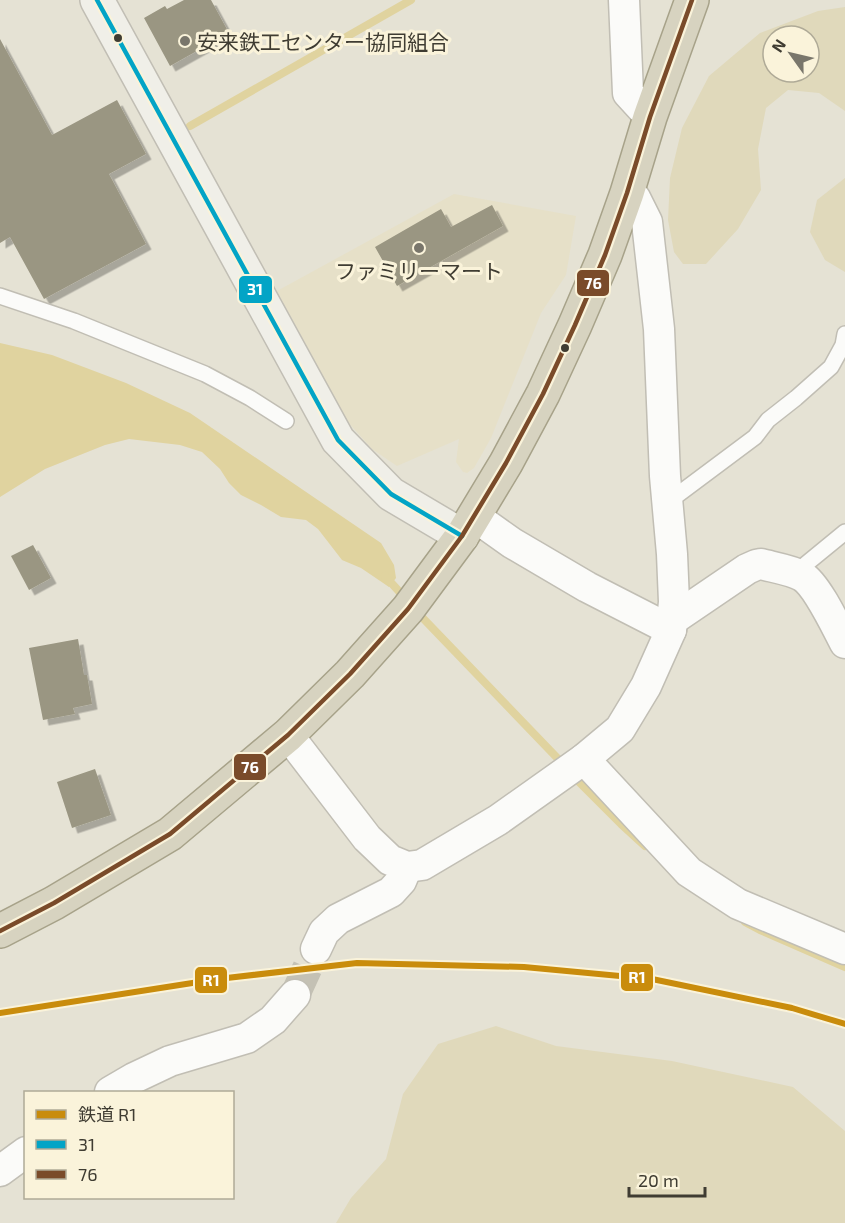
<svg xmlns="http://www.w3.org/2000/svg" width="845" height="1223" font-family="'Exo 2','Noto Sans JP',sans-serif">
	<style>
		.built { fill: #e6e0c8 }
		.green { fill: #e0d9bb; fill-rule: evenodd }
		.water { fill: #e0d39f }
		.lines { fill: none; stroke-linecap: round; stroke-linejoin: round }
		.stream { stroke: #e0d39f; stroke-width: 8 }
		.building { fill: #9a9682; filter: url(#shadow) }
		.street-tunnel { stroke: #c4c1b4; stroke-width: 30; stroke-dasharray: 30 15; stroke-linecap: butt }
		.lane-casing { stroke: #c1beb4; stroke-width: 18 }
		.street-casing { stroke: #c1beb4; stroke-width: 33 }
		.secondary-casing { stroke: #c1beb4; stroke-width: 36 }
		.highway-casing { stroke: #a7a289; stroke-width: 36 }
		.lane { stroke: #fbfbf9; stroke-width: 15 }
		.street { stroke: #fbfbf9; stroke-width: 30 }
		.secondary { stroke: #f0efe8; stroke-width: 33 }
		.highway { stroke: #d7d3c0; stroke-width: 33 }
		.bus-1-casing { stroke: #faf3da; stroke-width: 9 }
		.bus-2-casing { stroke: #faf3da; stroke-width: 9 }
		.bus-1 { stroke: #03a4c6; stroke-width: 4.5 }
		.bus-2 { stroke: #7a4b2a; stroke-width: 4.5 }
		.rail-1-casing { stroke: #faf3da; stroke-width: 10 }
		.rail-1 { stroke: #c98c0c; stroke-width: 6 }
		.bus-dot { fill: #3f3c32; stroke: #faf3da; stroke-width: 2 }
		.poi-dot { fill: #79766b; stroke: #faf3da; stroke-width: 2 }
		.labels { text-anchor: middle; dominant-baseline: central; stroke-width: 6; stroke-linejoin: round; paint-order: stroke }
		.poi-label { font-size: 21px; fill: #3f3c32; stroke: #faf3da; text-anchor: start }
		.line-badge { stroke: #faf3da; stroke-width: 2 }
		.badge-label { font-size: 16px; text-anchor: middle; font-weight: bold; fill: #fff }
	</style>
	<defs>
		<filter id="shadow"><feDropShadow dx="5.5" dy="5.5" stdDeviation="0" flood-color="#0004"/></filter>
	</defs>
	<rect width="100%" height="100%" fill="#e5e2d4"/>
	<!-- built -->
	<path class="built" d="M 454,194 L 576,216 L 566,275 L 541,313 L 491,438 L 474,468 L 467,473 L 463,472 L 456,462 L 459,439 L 397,466 L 372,449 L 347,421 L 277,291 Z"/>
	<!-- green -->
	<g class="green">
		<path d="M 845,7 L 845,111 L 819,93 L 788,90 L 766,108 L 758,149 L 761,190 L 738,229 L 706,264 L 683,264 L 674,252 L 668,220 L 670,178 L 682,128 L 709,76 L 760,33 L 818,11 ZM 773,36 L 809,36 L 809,72 L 773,72 Z"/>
		<path d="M 845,178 L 845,272 L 825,260 L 810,232 L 817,200 Z"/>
		<path d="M 496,1026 L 556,1046 L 672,1061 L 793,1087 L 845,1131 L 845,1223 L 336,1223 L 351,1198 L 386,1159 L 403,1094 L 438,1044 Z"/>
	</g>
	<!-- water -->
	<path class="water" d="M 0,343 L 52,355 L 126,383 L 190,413 L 381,543 L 394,565 L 396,578 L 389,587 L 361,568 L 342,560 L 318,529 L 306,520 L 281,517 L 261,505 L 241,495 L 229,483 L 220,469 L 202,452 L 180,445 L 129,439 L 105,445 L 45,469 L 0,497 Z"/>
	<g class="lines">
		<!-- stream -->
		<g class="stream">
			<path d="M 190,126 L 411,0"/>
			<path d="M 385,576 L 405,598"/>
			<path d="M 417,612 L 564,765"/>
			<path d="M 572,775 L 621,824 L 645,846"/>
			<path d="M 745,922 L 760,930 L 845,967"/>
		</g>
	</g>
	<!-- building -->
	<g class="building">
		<path d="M 184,0 L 211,0 L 229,33 L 170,66 L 144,18 L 165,6 L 167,9 Z"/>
		<path d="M 0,39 L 52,135 L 117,100 L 146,154 L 109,174 L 146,244 L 44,299 L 10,237 L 0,243 Z"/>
		<path d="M 492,205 L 503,226 L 397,286 L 375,247 L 441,209 L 451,227 Z"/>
		<path d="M 33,545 L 51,578 L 29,590 L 11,556 Z"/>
		<path d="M 78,639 L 84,675 L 87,675 L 92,704 L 73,708 L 75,714 L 43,720 L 29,648 Z"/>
		<path d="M 95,769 L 111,815 L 72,828 L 57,782 Z"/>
	</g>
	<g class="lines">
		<!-- street-tunnel -->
		<path class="street-tunnel" d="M 295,995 L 316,949"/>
		<!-- lane casing -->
		<g class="lane-casing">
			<g id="lane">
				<path d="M 0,296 L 74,321 L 205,374 L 250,398 L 286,421"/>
				<path d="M 668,502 L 755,437 L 768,420 L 796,398 L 831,367 L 843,345 L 845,334"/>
				<path d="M 801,575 L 806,564 L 845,532"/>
			</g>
		</g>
		<!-- street casing -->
		<g class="street-casing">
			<g id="street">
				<path d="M 624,0 L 628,93 L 650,117"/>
				<path d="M 474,516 L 512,543 L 587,587 L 671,630"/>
				<path d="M 672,620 L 747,569 L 756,565 L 761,564 C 772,567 791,570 802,576 C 817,585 836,626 845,643"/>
				<path d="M 288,735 L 367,838 L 390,860 L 407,867 L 422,865 L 498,820 L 584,759 L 620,729 L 646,686 L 671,630 L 674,602 L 672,554 L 665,476 L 659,329 L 647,222 L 635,198 L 627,193"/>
				<path d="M 584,759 L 689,872 L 738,904 L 845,949"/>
				<path d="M 316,949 L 324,932 L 338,919 L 391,892 L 401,881 L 407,867"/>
				<path d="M 110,1092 L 134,1078 L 170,1061 L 247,1038 L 273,1020 L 295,995"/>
				<path d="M 0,1171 L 26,1152"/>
			</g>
		</g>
		<!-- secondary casing -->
		<g class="secondary-casing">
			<path id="secondary" d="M 97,0 L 338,440 L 391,494 L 462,536"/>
		</g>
		<!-- highway casing -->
		<g class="highway-casing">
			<path id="highway" d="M 0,931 L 54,903 L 170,834 L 288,735 L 350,674 L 408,609 L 462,536 L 506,463 L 543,394 L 575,325 L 605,255 L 627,193 L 650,117 L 692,0"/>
		</g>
		<!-- lane -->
		<use href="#lane" class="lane"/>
		<!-- street -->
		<use href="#street" class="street"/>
		<!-- secondary -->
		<use href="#secondary" class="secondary"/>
		<!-- highway -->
		<use href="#highway" class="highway"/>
		<!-- bus-1 casing -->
		<g class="bus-1-casing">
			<path id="bus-1" d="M 97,0 L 338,440 L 391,494 L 462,536"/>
		</g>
		<!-- bus-2 casing -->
		<g class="bus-2-casing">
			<path id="bus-2" d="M 0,931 L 54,903 L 170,834 L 288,735 L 350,674 L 408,609 L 462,536 L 506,463 L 543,394 L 575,325 L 605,255 L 627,193 L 650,117 L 692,0"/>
		</g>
		<!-- bus-1 -->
		<use href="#bus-1" class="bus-1"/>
		<!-- bus-2 -->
		<use href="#bus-2" class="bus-2"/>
		<!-- rail-1 casing -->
		<g class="rail-1-casing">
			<path id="rail-1" d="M 0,1013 L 218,979 L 357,963 L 524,967 L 652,979 L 792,1008 L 845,1024"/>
		</g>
		<!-- rail-1 -->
		<use href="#rail-1" class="rail-1"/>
	</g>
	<!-- markers -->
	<g class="bus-dot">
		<circle cx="118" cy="38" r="5"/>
		<circle cx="565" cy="348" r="5"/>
	</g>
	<g class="poi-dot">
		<circle cx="185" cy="41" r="6"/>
		<circle cx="419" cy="248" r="6"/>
	</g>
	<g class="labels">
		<!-- poi labels -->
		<g class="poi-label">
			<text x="197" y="41">安来鉄工センター協同組合</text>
			<text x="419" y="270" text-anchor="middle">ファミリーマート</text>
		</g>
	</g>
	<g class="line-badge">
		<rect x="576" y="269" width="34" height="28" rx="6" fill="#7a4b2a"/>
		<rect x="238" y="275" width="35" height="29" rx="6" fill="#03a4c6"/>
		<rect x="233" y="753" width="34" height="28" rx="6" fill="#7a4b2a"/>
		<rect x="620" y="963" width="34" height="29" rx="6" fill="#c98c0c"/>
		<rect x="194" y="966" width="34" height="28" rx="6" fill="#c98c0c"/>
	</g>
	<g class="badge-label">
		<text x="593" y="289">76</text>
		<text x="255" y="295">31</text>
		<text x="250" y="773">76</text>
		<text x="637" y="983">R1</text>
		<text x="211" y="986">R1</text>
	</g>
	<!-- legend -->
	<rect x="24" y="1091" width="210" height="108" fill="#faf3da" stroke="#afaa97" stroke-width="1.5"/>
	<rect x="36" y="1110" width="30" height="9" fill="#c98c0c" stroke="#afaa97" stroke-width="1.5"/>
	<text x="78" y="1121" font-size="18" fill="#3f3c32">鉄道 R1</text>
	<rect x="36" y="1140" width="30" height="9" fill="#03a4c6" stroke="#afaa97" stroke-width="1.5"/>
	<text x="78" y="1151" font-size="18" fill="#3f3c32">31</text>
	<rect x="36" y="1170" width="30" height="9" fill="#7a4b2a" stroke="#afaa97" stroke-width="1.5"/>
	<text x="78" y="1181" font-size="18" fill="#3f3c32">76</text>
	<!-- north arrow -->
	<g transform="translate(791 54) rotate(304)"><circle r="28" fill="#faf3da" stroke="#afaa97" stroke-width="1.5"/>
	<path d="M0-4.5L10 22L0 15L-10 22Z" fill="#79766b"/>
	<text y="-9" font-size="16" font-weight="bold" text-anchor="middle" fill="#3f3c32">N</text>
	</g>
	<!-- scale -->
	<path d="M629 1187v9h76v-9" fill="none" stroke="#3f3c32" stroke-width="3"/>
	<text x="638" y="1187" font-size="18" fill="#3f3c32" stroke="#faf3da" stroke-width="4.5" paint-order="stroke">20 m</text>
</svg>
